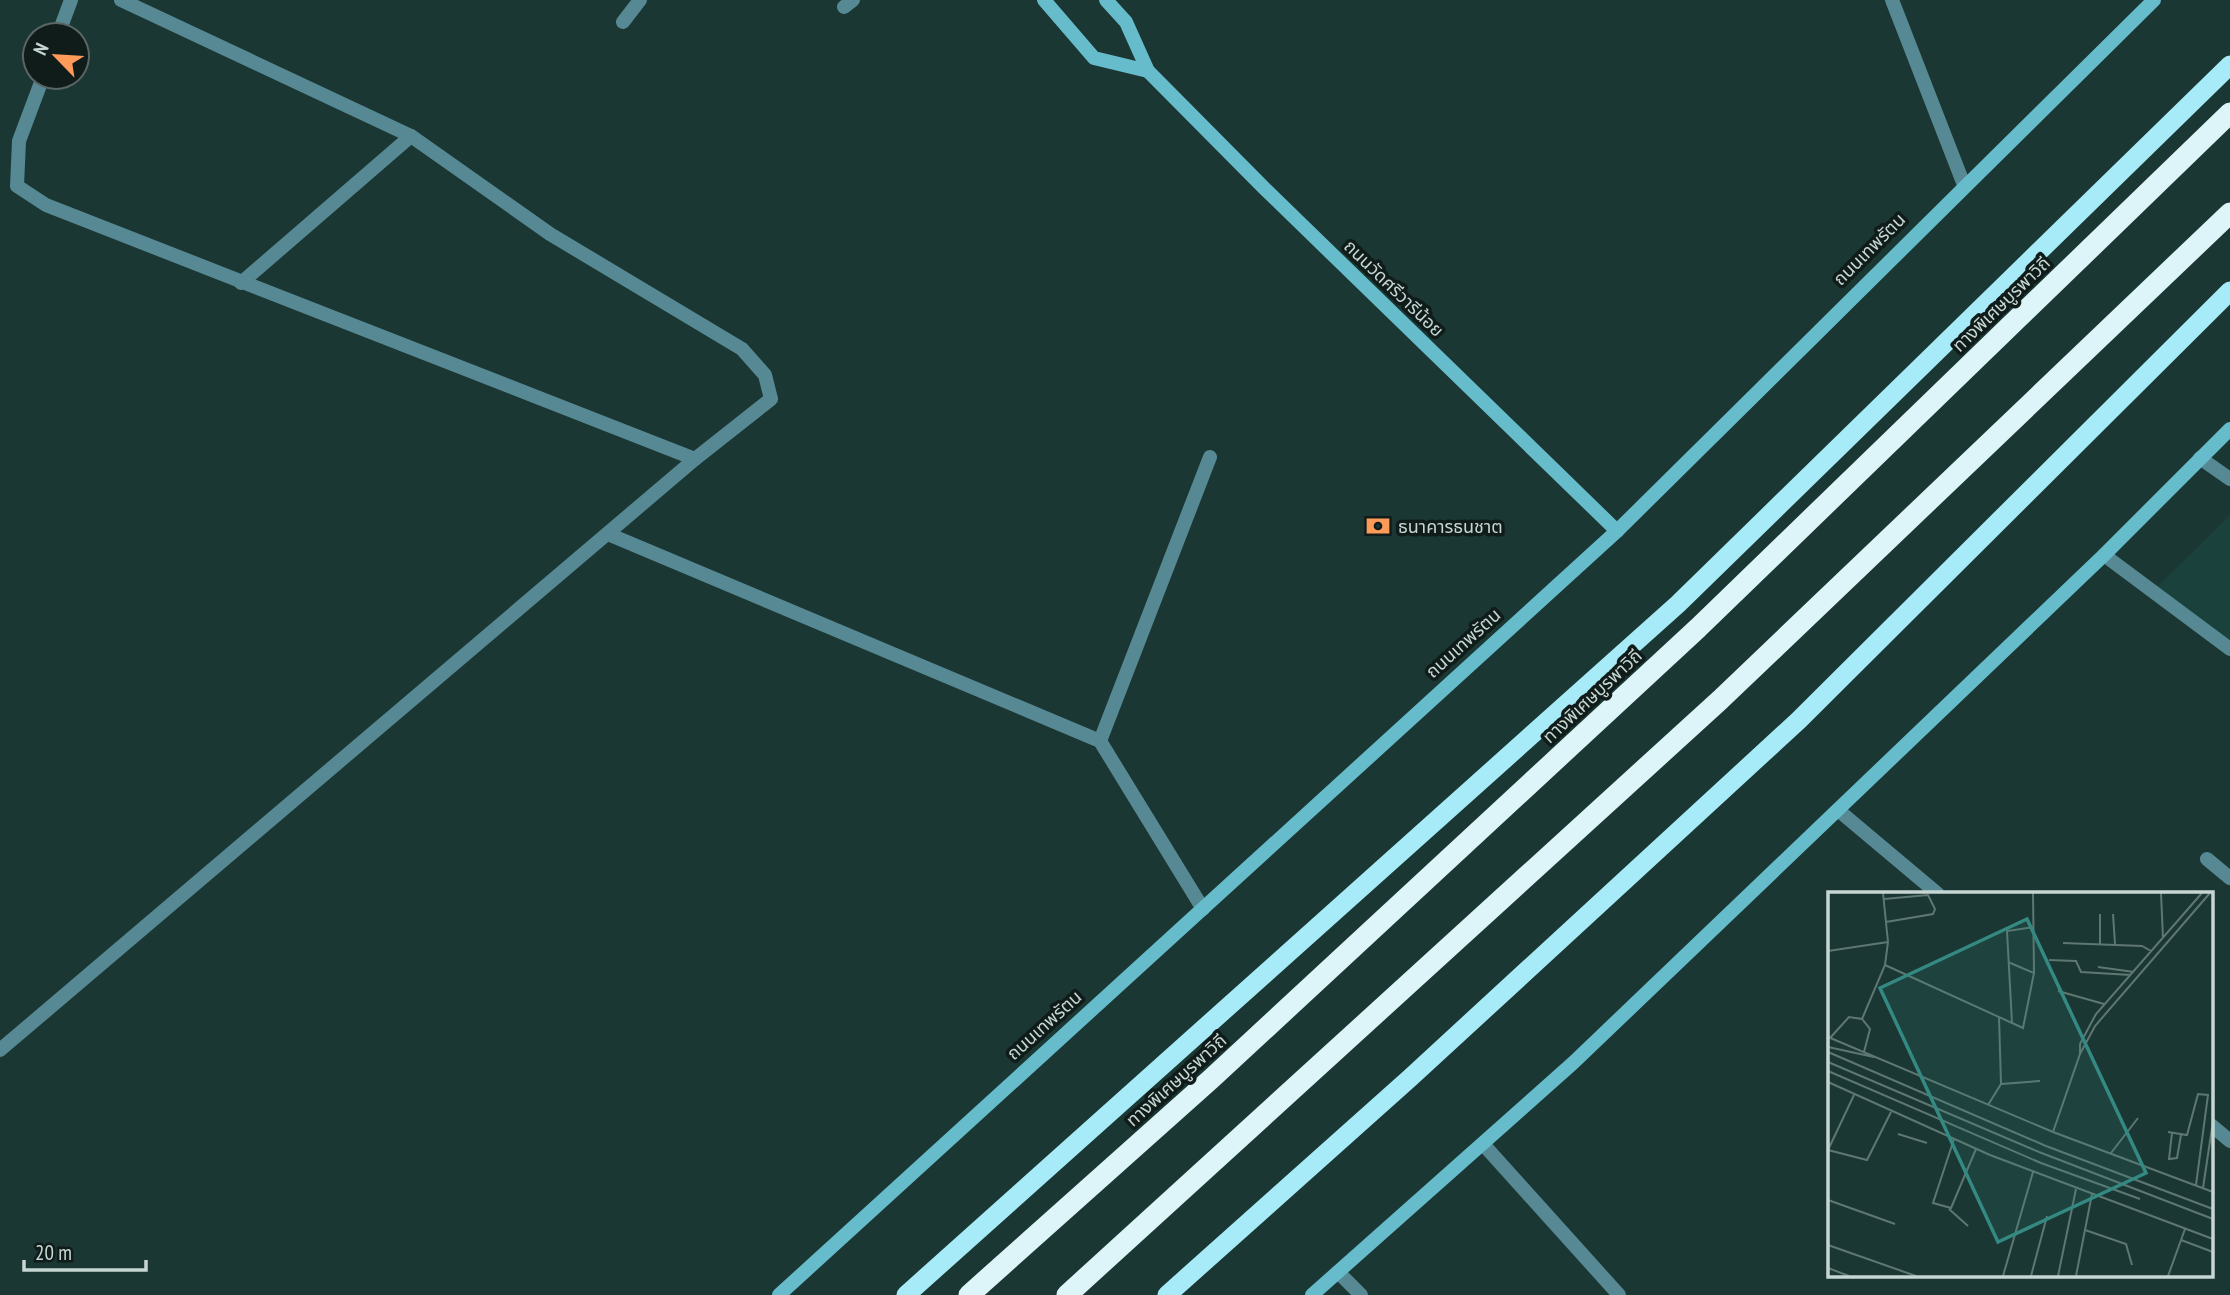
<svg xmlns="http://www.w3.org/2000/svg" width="2230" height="1295" font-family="'PT Sans Narrow','Noto Sans Thai',sans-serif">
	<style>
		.built { fill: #1a413c }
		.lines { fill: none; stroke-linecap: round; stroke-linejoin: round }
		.service { stroke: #578994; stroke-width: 14 }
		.minor { stroke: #578994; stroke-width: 14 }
		.secondary { stroke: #67bccc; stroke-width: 14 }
		.trunk { stroke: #a7ebf8; stroke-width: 19 }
		.motorway { stroke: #ddf4f8; stroke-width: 21 }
		.labels { text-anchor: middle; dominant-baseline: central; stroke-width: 7; stroke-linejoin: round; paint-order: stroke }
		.street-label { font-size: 18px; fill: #c6d6d3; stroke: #101c1a }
		.poi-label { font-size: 18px; fill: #c6d6d3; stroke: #101c1a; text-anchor: start }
		.inset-road { fill: none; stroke: #5f7773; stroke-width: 2 }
		.view { fill: #348982; fill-opacity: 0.15; stroke: #348982; stroke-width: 3.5 }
		.inset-edge { fill: none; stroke: #c6d6d3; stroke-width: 3.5 }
	</style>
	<rect width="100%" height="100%" fill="#1b3733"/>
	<!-- built -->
	<path class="built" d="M 2230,515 L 2230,644 L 2155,589 Z"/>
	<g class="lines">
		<!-- service -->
		<g class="service">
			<path d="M 1892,0 L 1964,185"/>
			<path d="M 844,7 L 853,0"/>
			<path d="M 58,35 L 71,0"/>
			<path d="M 43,77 L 19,141 L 17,186 L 46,205 L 695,459"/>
			<path d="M 241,283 L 411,136"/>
			<path d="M 2200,458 L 2230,479"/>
			<path d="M 608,534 L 1100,741 L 1203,909"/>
			<path d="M 1100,741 L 1210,457"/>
			<path d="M 1838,810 L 1938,894"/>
			<path d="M 2207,859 L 2230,878"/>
			<path d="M 0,1050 L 695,459 L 771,399 L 765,375 L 742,349 L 550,234 L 411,136 L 121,0"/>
			<path d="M 2211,1125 L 2230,1141"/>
			<path d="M 1483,1144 L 1619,1295"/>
			<path d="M 1338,1272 L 1361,1295"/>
		</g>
		<!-- minor -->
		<g class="minor">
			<path d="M 623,22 L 640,0"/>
			<path d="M 2104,555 L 2230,649"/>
		</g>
		<!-- secondary -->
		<g class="secondary">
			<path d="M 1044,0 L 1094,58 L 1148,71"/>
			<path d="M 1106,0 L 1126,22 L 1148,71 L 1264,188 L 1617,531"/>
			<path d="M 779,1295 L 1617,531 L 2154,0"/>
			<path d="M 1312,1295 L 1573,1063 L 2104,555 L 2230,429"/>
		</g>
		<!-- trunk -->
		<g class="trunk">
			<path d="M 906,1295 L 1678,604 L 2230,65"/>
			<path d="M 1167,1295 L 1410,1078 L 1799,720 L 2230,291"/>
		</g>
		<!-- motorway -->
		<g class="motorway">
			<path d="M 969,1295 L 1211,1079 L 1698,628 L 2230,113"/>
			<path d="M 1067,1295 L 1720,700 L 2230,213"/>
		</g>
	</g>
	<!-- icons -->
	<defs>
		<g id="bank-bare" transform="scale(1.89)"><path d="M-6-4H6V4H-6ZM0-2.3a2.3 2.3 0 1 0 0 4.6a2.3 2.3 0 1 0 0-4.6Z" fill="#fe9b59" stroke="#101c1a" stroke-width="2.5" paint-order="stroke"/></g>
	</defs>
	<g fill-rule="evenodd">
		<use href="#bank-bare" x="1378" y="526"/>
	</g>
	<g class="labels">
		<!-- street labels -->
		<g class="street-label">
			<text transform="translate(1869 249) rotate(-45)">ถนนเทพรัตน</text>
			<text transform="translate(1394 288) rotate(44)">ถนนวัดศรีวารีน้อย</text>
			<text transform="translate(2001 304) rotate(-44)">ทางพิเศษบูรพาวิถี</text>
			<text transform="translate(1463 643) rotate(-42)">ถนนเทพรัตน</text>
			<text transform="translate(1592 696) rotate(-43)">ทางพิเศษบูรพาวิถี</text>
			<text transform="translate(1044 1025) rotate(-42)">ถนนเทพรัตน</text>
			<text transform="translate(1176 1080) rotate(-42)">ทางพิเศษบูรพาวิถี</text>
		</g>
		<!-- poi labels -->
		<g class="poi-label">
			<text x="1398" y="526">ธนาคารธนชาต</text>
		</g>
	</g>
	<!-- overview -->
	<g transform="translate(1828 892)">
		<rect width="385" height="385" fill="#1b3733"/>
		<path class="inset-road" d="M 333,1 L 335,46M 56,7 L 100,3 L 107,17 L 105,22 L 58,30M 285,22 L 287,52M 235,51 L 314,54 L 323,59M 272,52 L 272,22M 0,59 L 60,50M 221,68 L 248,69 L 253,80 L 303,83M 180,70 L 206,81M 57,73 L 195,136 L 206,81 L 205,1M 270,75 L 306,80M 230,99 L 276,112M 34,127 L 57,73 L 60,50 L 55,1M 184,131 L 179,39 L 206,35M 0,145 L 225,240 L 385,300M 2,146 L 21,125 L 34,127 L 42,137 L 36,160M 0,155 L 46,165M 0,160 L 218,254 L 385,317M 252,162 L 252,152 L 268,122 L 374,1M 0,170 L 211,260 L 385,327M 0,179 L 213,271 L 312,307M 0,190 L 162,263 L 385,347M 173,192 L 212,189M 160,213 L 173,192 L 171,125M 225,240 L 252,162 L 267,134 L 382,1M 340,240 L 359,243 L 370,202 L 380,203 L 368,293M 344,241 L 341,267 L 349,266 L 353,243M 70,242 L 99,251M 126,247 L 105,311 L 123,316 L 148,257M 0,258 L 39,268 L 63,220M 0,258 L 26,203M 283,261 L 310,226M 375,296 L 385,229M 0,308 L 67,332M 121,317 L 140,334M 257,338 L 298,352 L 304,373M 353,348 L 385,360M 0,353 L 88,384M 0,376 L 21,384M 175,384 L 205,280M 203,384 L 219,324M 230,384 L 248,297M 248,384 L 264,302M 340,384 L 357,337"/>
		<path class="view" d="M 199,27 L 318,281 L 170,350 L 52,96 Z"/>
		<rect width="385" height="385" class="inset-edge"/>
	</g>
	<!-- north arrow -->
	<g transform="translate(56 56) rotate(295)"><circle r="33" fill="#101c1a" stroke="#596664" stroke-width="2"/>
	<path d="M0-5L12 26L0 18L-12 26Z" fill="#fe9b59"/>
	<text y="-10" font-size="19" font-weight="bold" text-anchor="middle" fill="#c6d6d3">N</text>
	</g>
	<!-- scale -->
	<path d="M24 1260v10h122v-10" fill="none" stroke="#c6d6d3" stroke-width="3.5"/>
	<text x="35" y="1260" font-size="21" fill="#c6d6d3" stroke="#101c1a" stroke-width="5" paint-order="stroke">20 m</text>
</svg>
